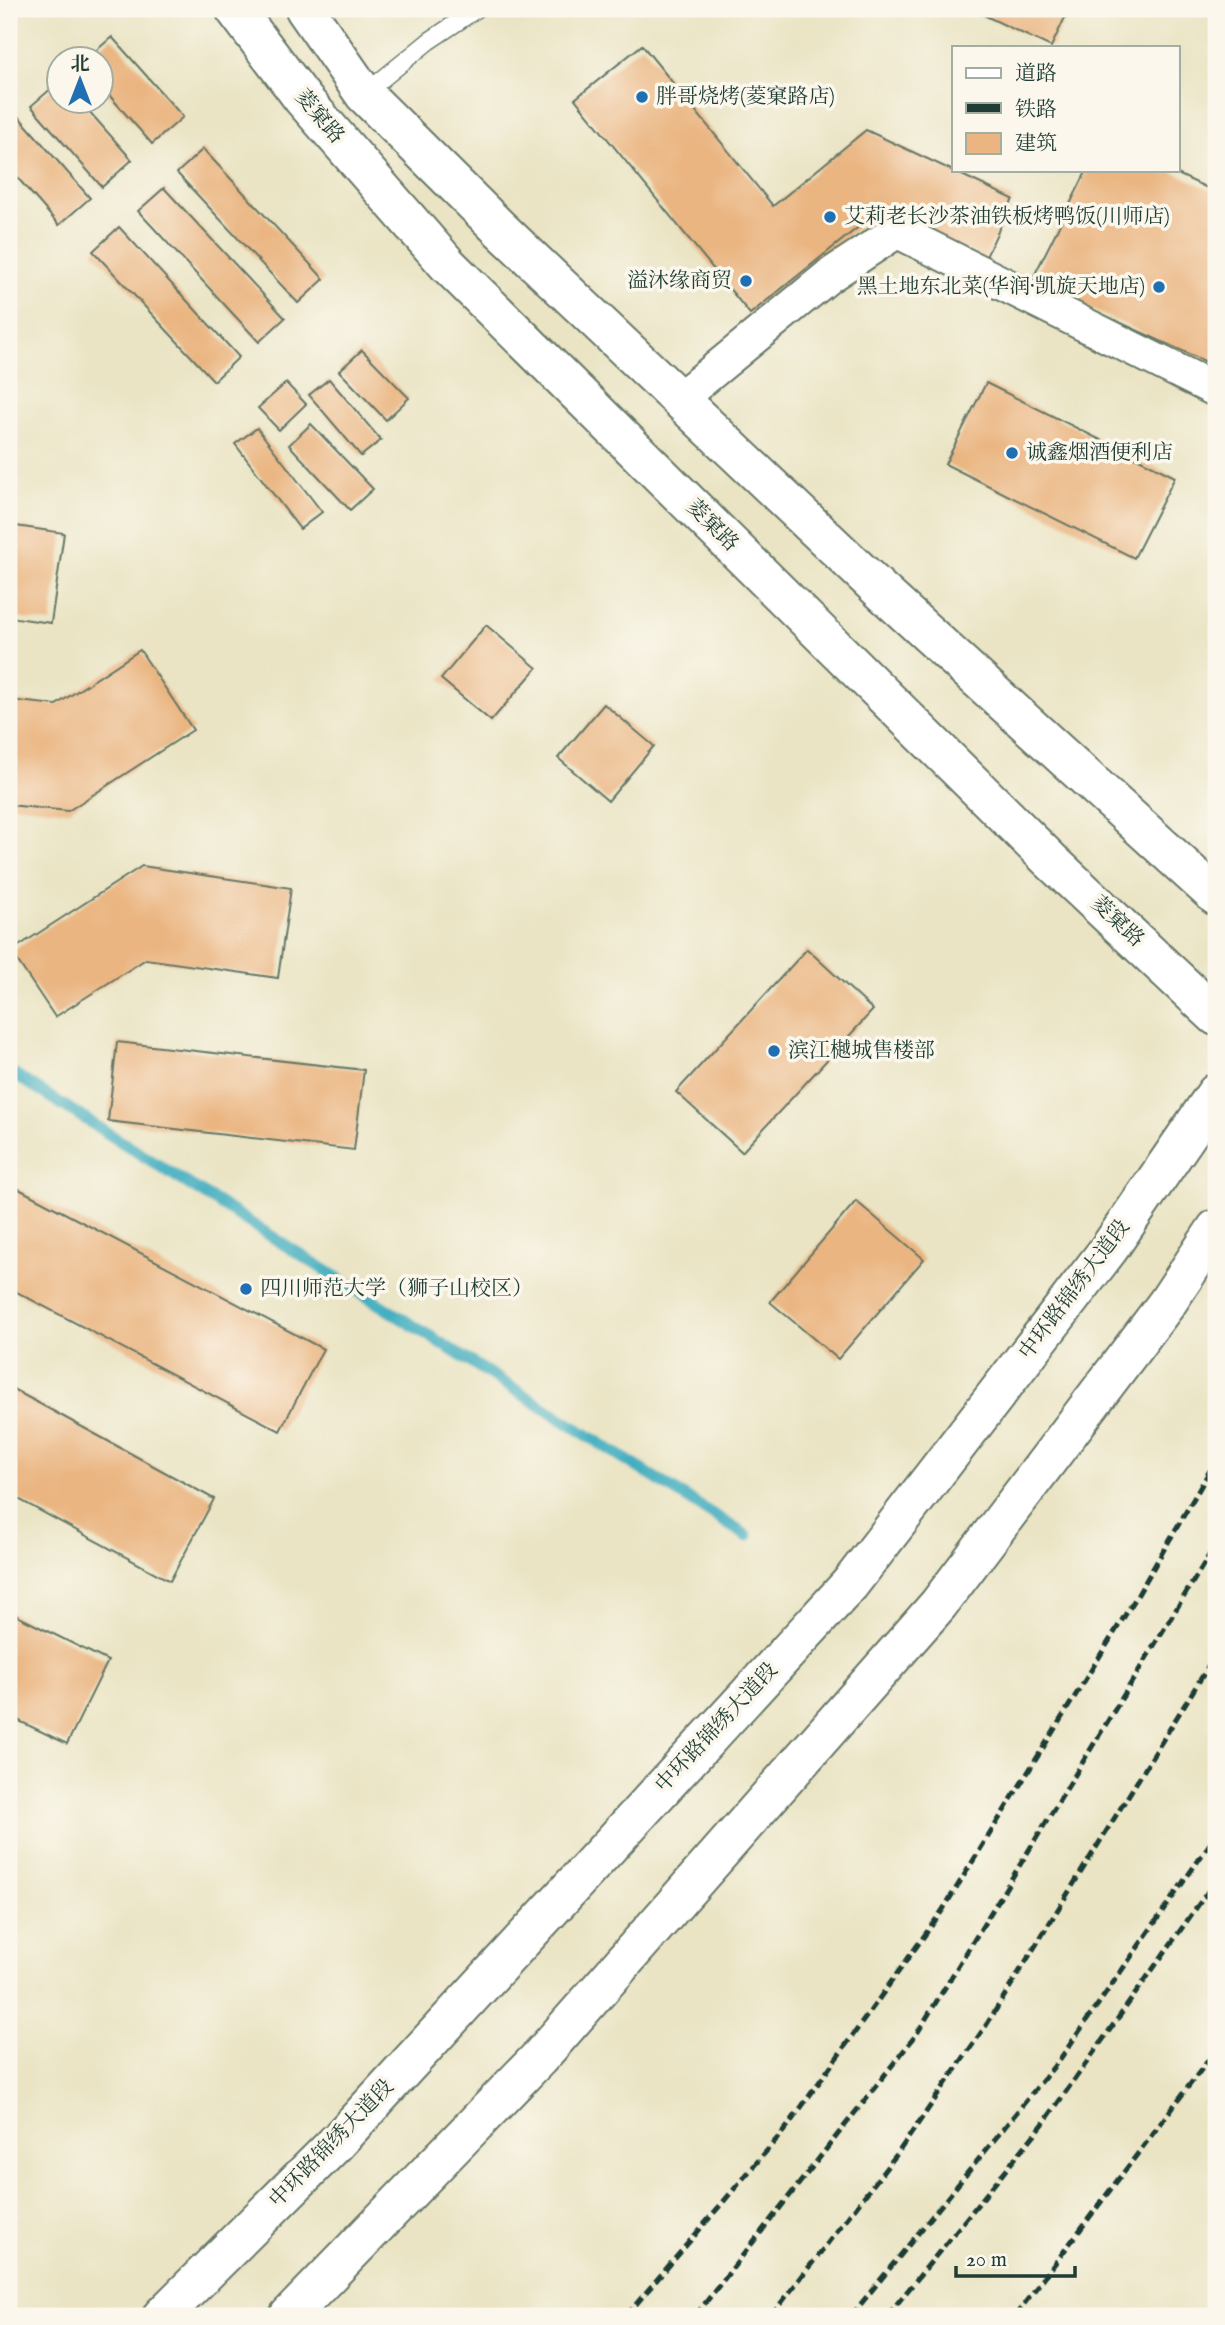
<svg xmlns="http://www.w3.org/2000/svg" width="1225" height="2325" font-family="'IM FELL English','Noto Serif SC',serif">
	<style>
		.lines { fill: none; stroke-linecap: round; stroke-linejoin: round }
		.stream { stroke: #41adbf; stroke-width: 12 }
		.building { fill: #eab581 }
		.lane-casing { stroke: #676; stroke-width: 19 }
		.street-casing { stroke: #676; stroke-width: 37 }
		.secondary-casing { stroke: #676; stroke-width: 42 }
		.primary-casing { stroke: #676; stroke-width: 42 }
		.lane { stroke: #fff; stroke-width: 16 }
		.street { stroke: #fff; stroke-width: 33 }
		.secondary { stroke: #fff; stroke-width: 38 }
		.primary { stroke: #fff; stroke-width: 38 }
		.rail { stroke: #1f3d34; stroke-width: 5; stroke-dasharray: 10 5; stroke-linecap: butt }
		.poi-dot { fill: #1f6fb2; stroke: #fbf7ec; stroke-width: 2.5 }
		.labels { text-anchor: middle; dominant-baseline: central; stroke-width: 7; stroke-linejoin: round; paint-order: stroke }
		.poi-label { font-size: 21px; fill: #1f3d34; stroke: #fbf7ec; text-anchor: start }
		.street-label { font-size: 21px; fill: #1f3d34; stroke: #fbf7ec }
	</style>
	<rect width="100%" height="100%" fill="#fbf7ec"/>
	<filter id="ink" filterUnits="userSpaceOnUse"><feTurbulence type="fractalNoise" baseFrequency=".0143" numOctaves="2"/><feDisplacementMap in="SourceGraphic" scale="14" xChannelSelector="R" yChannelSelector="G"/><feConvolveMatrix kernelMatrix="1 2 1 2 8 2 1 2 1" color-interpolation-filters="sRGB"/></filter>
	<filter id="wash" filterUnits="userSpaceOnUse"><feTurbulence type="fractalNoise" baseFrequency=".00686" numOctaves="4" result="noise"/><feDisplacementMap in="SourceGraphic" scale="28" xChannelSelector="R" yChannelSelector="G"/><feGaussianBlur stdDeviation="1.57" result="paint"/><feColorMatrix in="noise" values="0 0 0 0 0 0 0 0 0 0 0 0 0 0 0 0 0 1.4 0 .05"/><feComposite in="paint" operator="in"/></filter>
	<g filter="url(#wash)">
		<rect width="100%" height="100%" fill="#eae4c4"/>
		<g class="lines">
			<!-- stream -->
			<path class="stream" d="M 9,1071 L 747,1536"/>
		</g>
		<g id="blocks">
			<!-- building -->
			<g class="building">
				<path d="M 971,9 L 1069,9 L 1051,47 Z"/>
				<path d="M 112,37 L 183,117 L 152,144 L 102,87 L 102,60 L 85,60 Z"/>
				<path d="M 642,45 L 773,206 L 866,130 L 1013,199 L 985,259 L 881,209 L 750,314 L 575,99 Z"/>
				<path d="M 60,81 L 60,102 L 81,102 L 132,160 L 102,187 L 31,106 Z"/>
				<path d="M 19,117 L 90,198 L 59,225 L 9,168 L 9,126 Z"/>
				<path d="M 203,149 L 324,279 L 298,303 L 177,173 Z"/>
				<path d="M 1087,170 L 1169,170 L 1216,192 L 1216,354 L 1211,364 L 1031,282 Z"/>
				<path d="M 164,188 L 285,318 L 259,342 L 138,211 Z"/>
				<path d="M 119,227 L 239,357 L 214,381 L 93,251 Z"/>
				<path d="M 362,350 L 409,398 L 386,420 L 339,371 Z"/>
				<path d="M 329,379 L 381,440 L 361,456 L 309,395 Z"/>
				<path d="M 286,383 L 306,404 L 279,430 L 258,408 Z"/>
				<path d="M 986,383 L 1175,477 L 1134,558 L 945,464 Z"/>
				<path d="M 311,424 L 373,489 L 350,510 L 289,445 Z"/>
				<path d="M 257,428 L 322,512 L 300,529 L 235,444 Z"/>
				<path d="M 9,525 L 64,533 L 51,623 L 9,617 Z"/>
				<path d="M 486,625 L 537,668 L 491,721 L 441,679 Z"/>
				<path d="M 140,650 L 193,730 L 68,811 L 9,805 L 9,700 L 56,705 Z"/>
				<path d="M 604,704 L 654,746 L 608,801 L 558,758 Z"/>
				<path d="M 142,866 L 291,888 L 278,978 L 146,959 L 55,1017 L 11,951 Z"/>
				<path d="M 807,949 L 873,1010 L 742,1152 L 676,1092 Z"/>
				<path d="M 117,1042 L 364,1070 L 354,1150 L 108,1121 Z"/>
				<path d="M 17,1188 L 323,1349 L 280,1431 L 9,1288 L 9,1205 Z"/>
				<path d="M 856,1201 L 924,1259 L 838,1359 L 770,1302 Z"/>
				<path d="M 9,1387 L 214,1499 L 170,1581 L 9,1494 Z"/>
				<path d="M 9,1612 L 108,1661 L 67,1744 L 9,1716 Z"/>
			</g>
		</g>
	</g>
	<g filter="url(#ink)">
		<use href="#blocks" fill-opacity="0" stroke="#676" stroke-width="2"/>
		<g class="lines">
			<!-- lane casing -->
			<g class="lane-casing">
				<path id="lane" d="M 364,94 L 429,41 L 477,9"/>
			</g>
			<!-- street casing -->
			<g class="street-casing">
				<path id="street" d="M 679,399 L 829,276 L 897,231 L 1214,389 L 1216,385"/>
			</g>
			<!-- secondary casing -->
			<g class="secondary-casing">
				<g id="secondary">
					<path d="M 235,9 L 303,99 L 448,265 L 1051,861 L 1216,1016"/>
					<path d="M 305,9 L 364,94 L 499,228 L 879,589 L 1216,896"/>
				</g>
			</g>
			<!-- primary casing -->
			<g class="primary-casing">
				<g id="primary">
					<path d="M 162,2316 L 337,2142 L 850,1584 L 1108,1250 L 1216,1093"/>
					<path d="M 289,2316 L 539,2058 L 938,1605 L 1167,1303 L 1216,1229"/>
				</g>
			</g>
			<!-- lane -->
			<use href="#lane" class="lane"/>
			<!-- street -->
			<use href="#street" class="street"/>
			<!-- secondary -->
			<use href="#secondary" class="secondary"/>
			<!-- primary -->
			<use href="#primary" class="primary"/>
			<!-- rail -->
			<g class="rail">
				<path d="M 626,2316 L 787,2127 L 942,1911 L 1137,1596 L 1216,1460"/>
				<path d="M 695,2316 L 916,2035 L 1216,1544"/>
				<path d="M 771,2316 L 897,2154 L 987,2024 L 1216,1654"/>
				<path d="M 851,2316 L 1060,2059 L 1216,1835"/>
				<path d="M 887,2316 L 1043,2124 L 1216,1880"/>
				<path d="M 1015,2316 L 1216,2050"/>
			</g>
		</g>
	</g>
	<!-- markers -->
	<g class="poi-dot">
		<circle cx="642" cy="97" r="7"/>
		<circle cx="830" cy="217" r="7"/>
		<circle cx="746" cy="281" r="7"/>
		<circle cx="1159" cy="287" r="7"/>
		<circle cx="1012" cy="453" r="7"/>
		<circle cx="774" cy="1051" r="7"/>
		<circle cx="246" cy="1289" r="7"/>
	</g>
	<g class="labels">
		<!-- poi labels -->
		<g class="poi-label">
			<text x="656" y="97">胖哥烧烤(菱窠路店)</text>
			<text x="844" y="217">艾莉老长沙茶油铁板烤鸭饭(川师店)</text>
			<text x="732" y="281" text-anchor="end">溢沐缘商贸</text>
			<text x="1145" y="287" text-anchor="end">黑土地东北菜(华润·凯旋天地店)</text>
			<text x="1026" y="453">诚鑫烟酒便利店</text>
			<text x="788" y="1051">滨江樾城售楼部</text>
			<text x="260" y="1289">四川师范大学（狮子山校区）</text>
		</g>
		<!-- street labels -->
		<g class="street-label">
			<text transform="translate(319 117) rotate(50)">菱窠路</text>
			<text transform="translate(712 526) rotate(45)">菱窠路</text>
			<text transform="translate(1117 922) rotate(43)">菱窠路</text>
			<text transform="translate(1075 1290) rotate(-53)">中环路锦绣大道段</text>
			<text transform="translate(717 1728) rotate(-47)">中环路锦绣大道段</text>
			<text transform="translate(332 2144) rotate(-46)">中环路锦绣大道段</text>
		</g>
	</g>
	<!-- margin -->
	<rect width="1225" height="2325" fill="none" stroke="#fbf7ec" stroke-width="35"/>
	<!-- legend -->
	<rect x="952" y="46" width="228" height="126" fill="#fbf7ec" stroke="#a3ada2" stroke-width="2"/>
	<rect x="966" y="68" width="35" height="10" fill="#ffffff" stroke="#a3ada2" stroke-width="2"/>
	<text x="1015" y="80" font-size="21" fill="#1f3d34">道路</text>
	<rect x="966" y="103" width="35" height="10" fill="#1f3d34" stroke="#a3ada2" stroke-width="2"/>
	<text x="1015" y="116" font-size="21" fill="#1f3d34">铁路</text>
	<rect x="966" y="133" width="35" height="21" fill="#eab581" stroke="#a3ada2" stroke-width="2"/>
	<text x="1015" y="150" font-size="21" fill="#1f3d34">建筑</text>
	<!-- north arrow -->
	<g transform="translate(80 80)"><circle r="33" fill="#fbf7ec" stroke="#a3ada2" stroke-width="2"/>
	<path d="M0-5L12 26L0 18L-12 26Z" fill="#1f6fb2"/>
	<text y="-10" font-size="19" font-weight="bold" text-anchor="middle" fill="#1f3d34">北</text>
	</g>
	<!-- scale -->
	<path d="M956 2266v10h119v-10" fill="none" stroke="#1f3d34" stroke-width="3.5"/>
	<text x="966" y="2266" font-size="21" fill="#1f3d34" stroke="#fbf7ec" stroke-width="5" paint-order="stroke">20 m</text>
</svg>
